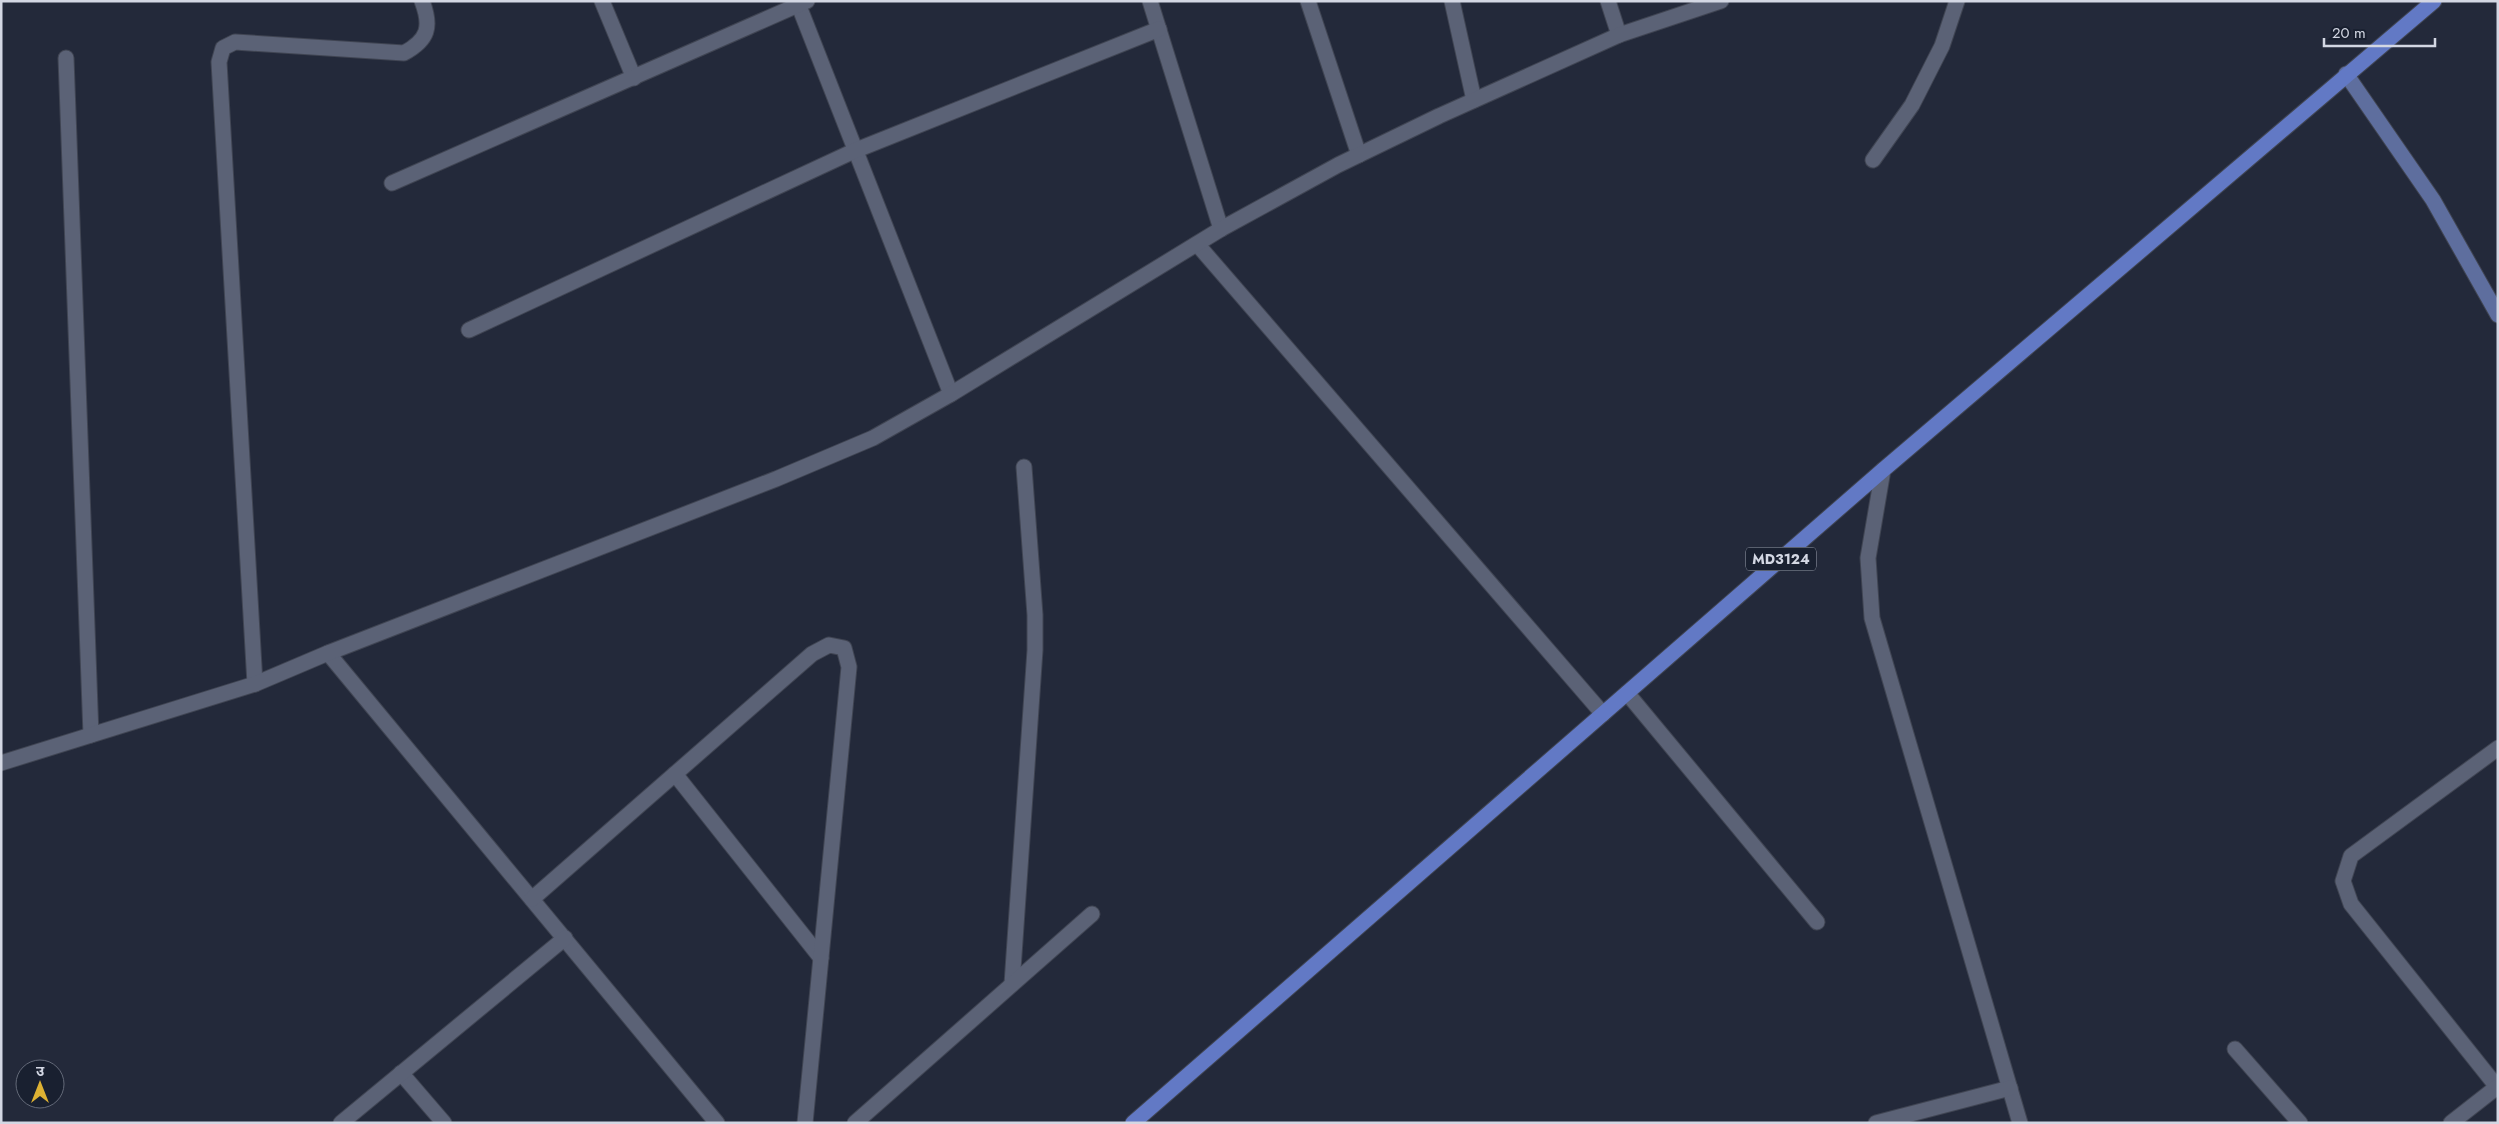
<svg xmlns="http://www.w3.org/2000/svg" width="2499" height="1124" font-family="Jost,'Noto Sans Devanagari',sans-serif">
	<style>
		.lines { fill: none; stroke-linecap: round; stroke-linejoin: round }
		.lane-casing { stroke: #404553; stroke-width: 17 }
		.street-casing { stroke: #404553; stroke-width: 17 }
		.secondary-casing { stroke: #404553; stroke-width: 17 }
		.primary-casing { stroke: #404553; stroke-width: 17 }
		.lane { stroke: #5b6276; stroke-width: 15 }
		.street { stroke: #5b6276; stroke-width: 15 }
		.secondary { stroke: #5e6e9e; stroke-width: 15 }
		.primary { stroke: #6279c5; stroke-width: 15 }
		.labels { text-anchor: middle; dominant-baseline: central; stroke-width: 5; stroke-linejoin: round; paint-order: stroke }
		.shield { fill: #192030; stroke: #9ba0ad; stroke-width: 1 }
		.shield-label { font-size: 14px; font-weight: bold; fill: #d3d7e3 }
	</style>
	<rect width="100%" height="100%" fill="#23293a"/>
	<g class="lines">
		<!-- lane casing -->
		<g class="lane-casing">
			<path id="lane" d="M 1627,693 L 1817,922"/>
		</g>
		<!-- street casing -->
		<g class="street-casing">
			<g id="street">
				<path d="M 602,1 L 634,78"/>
				<path d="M 797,1 L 951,394"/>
				<path d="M 1150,1 L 1221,229"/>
				<path d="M 1308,1 L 1359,155"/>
				<path d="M 1452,1 L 1474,100"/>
				<path d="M 1608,1 L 1619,35"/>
				<path d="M 66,58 L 91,735"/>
				<path d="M 1873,160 L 1912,105 L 1942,46 L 1957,1"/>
				<path d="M 392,183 L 807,1"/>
				<path d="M 1197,244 L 1603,714"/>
				<path d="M 469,330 L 854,151 L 1159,29"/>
				<path d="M 1883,470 L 1868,558 L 1872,618 L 2020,1123"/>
				<path d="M 328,653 L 717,1123"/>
				<path d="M 255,684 L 219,62 L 223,48 L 235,42 L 404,53 C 428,40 432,27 422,1"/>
				<path d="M 2498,748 L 2351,856 L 2343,881 L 2351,904 L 2498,1088"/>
				<path d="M 1,763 L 255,684 L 328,653 L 776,479 L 873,438 L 951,394 L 1221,229 L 1338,165 L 1439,116 L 1619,35 L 1721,1"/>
				<path d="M 675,774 L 821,958"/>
				<path d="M 532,899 L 812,654 L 829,645 L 844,648 L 849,667 L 805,1123"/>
				<path d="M 1012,984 L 1035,650 L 1035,615 L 1024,467"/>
				<path d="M 2235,1049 L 2300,1123"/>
				<path d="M 401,1073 L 444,1123"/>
				<path d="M 341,1123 L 565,938"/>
				<path d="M 855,1123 L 1092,914"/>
				<path d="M 1876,1123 L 2010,1088"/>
				<path d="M 2451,1123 L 2497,1087"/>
			</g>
		</g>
		<!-- secondary casing -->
		<g class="secondary-casing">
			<path id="secondary" d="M 2346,74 L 2433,200 L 2498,315"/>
		</g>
		<!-- primary casing -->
		<g class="primary-casing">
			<path id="primary" d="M 1133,1123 L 1883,470 L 2434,1"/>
		</g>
		<!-- lane -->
		<use href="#lane" class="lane"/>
		<!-- street -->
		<use href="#street" class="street"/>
		<!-- secondary -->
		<use href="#secondary" class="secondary"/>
		<!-- primary -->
		<use href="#primary" class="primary"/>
	</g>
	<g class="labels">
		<!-- shield labels -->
		<rect class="shield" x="1746" y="547.5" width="70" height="23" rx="4"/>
		<g class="shield-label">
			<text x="1781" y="559">MD3124</text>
		</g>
	</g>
	<!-- border -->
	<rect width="2499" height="1124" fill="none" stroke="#d3d7e3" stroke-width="5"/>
	<!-- north arrow -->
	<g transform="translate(40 1084)"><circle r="24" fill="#192030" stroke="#636978"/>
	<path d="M0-4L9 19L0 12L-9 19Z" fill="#ddb133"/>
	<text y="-8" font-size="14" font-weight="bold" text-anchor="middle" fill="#d3d7e3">उ</text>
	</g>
	<!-- scale -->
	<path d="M2324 38v8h111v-8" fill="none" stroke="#d3d7e3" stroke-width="2.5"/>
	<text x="2332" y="38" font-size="15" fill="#d3d7e3" stroke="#192030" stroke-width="4" paint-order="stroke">20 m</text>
</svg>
